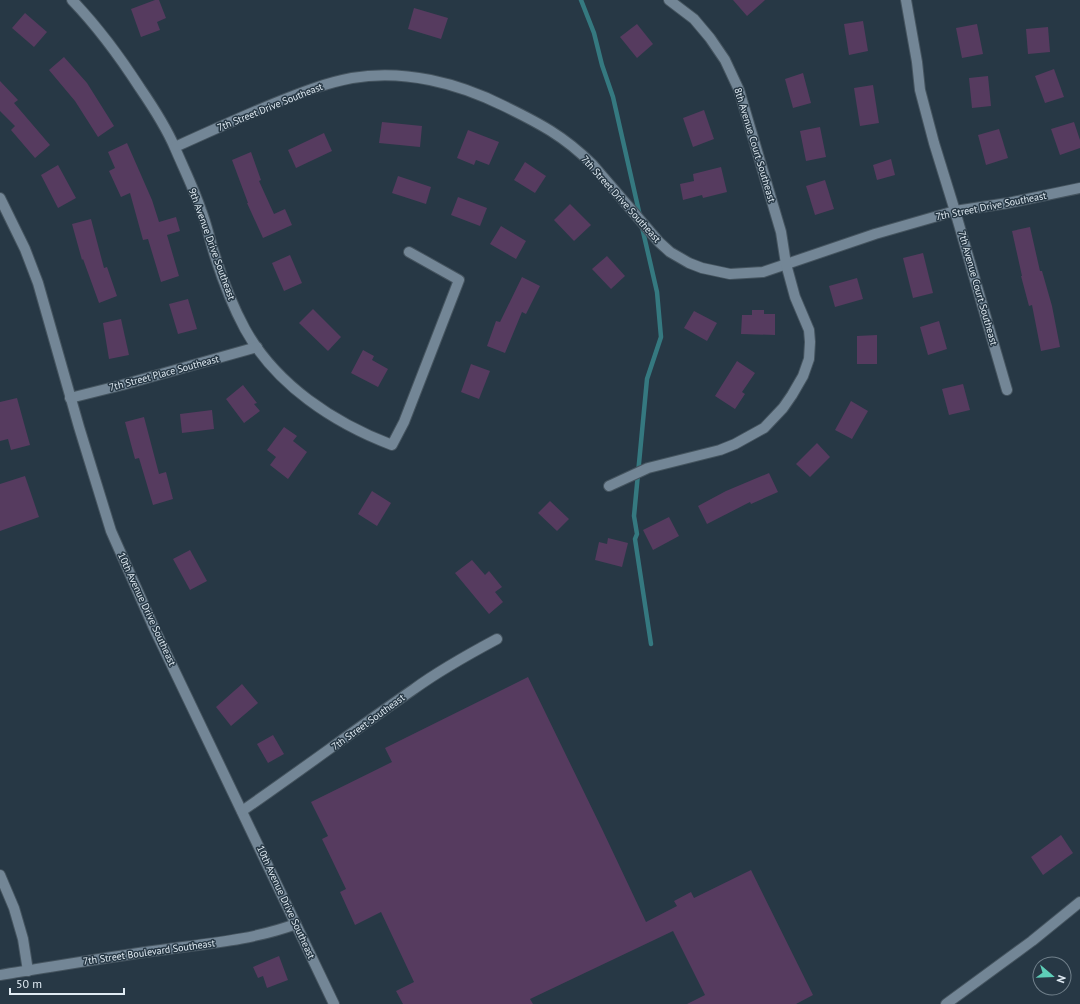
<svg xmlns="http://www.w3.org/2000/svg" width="1080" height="1004" font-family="'PT Sans',sans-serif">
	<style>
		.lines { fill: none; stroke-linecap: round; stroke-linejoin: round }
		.stream { stroke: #357980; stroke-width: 4.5 }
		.building { fill: #563b5f }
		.street-casing { stroke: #45545f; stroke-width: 12 }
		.secondary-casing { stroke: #45545f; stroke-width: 12 }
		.street { stroke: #738696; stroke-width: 10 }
		.secondary { stroke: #738696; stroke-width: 10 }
		.labels { text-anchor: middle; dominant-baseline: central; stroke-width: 3; stroke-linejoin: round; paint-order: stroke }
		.street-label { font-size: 10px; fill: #e0ebf3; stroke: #273845 }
	</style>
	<rect width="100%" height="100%" fill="#273845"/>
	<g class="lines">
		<!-- stream -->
		<g class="stream">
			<path d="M 581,0 L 594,33 L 602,65 L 613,97 L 640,216"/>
			<path d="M 642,227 L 657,292 L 661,337 L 647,379 L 634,516 L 637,534 L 635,539 L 651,644"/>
		</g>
	</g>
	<!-- building -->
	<g class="building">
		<path d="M 155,0 L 159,0 L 166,18 L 157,22 L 160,30 L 141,37 L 131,9 Z"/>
		<path d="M 733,0 L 765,0 L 747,16 Z"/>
		<path d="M 414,8 L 448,18 L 441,39 L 408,29 Z"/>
		<path d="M 25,13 L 47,32 L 34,47 L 12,28 Z"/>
		<path d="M 863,21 L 868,51 L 849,55 L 844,24 Z"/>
		<path d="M 637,24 L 653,44 L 637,58 L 620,37 Z"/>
		<path d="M 977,24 L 983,54 L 962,58 L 956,28 Z"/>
		<path d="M 1048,27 L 1050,52 L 1028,54 L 1026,29 Z"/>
		<path d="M 64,57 L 87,83 L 114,126 L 98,137 L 75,101 L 49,70 Z"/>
		<path d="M 1054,69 L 1064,97 L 1045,103 L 1035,76 Z"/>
		<path d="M 803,73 L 811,103 L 793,108 L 785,79 Z"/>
		<path d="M 988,76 L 991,106 L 972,108 L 969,78 Z"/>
		<path d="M 0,81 L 18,100 L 14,103 L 50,145 L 35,158 L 11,130 L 15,126 L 0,111 Z"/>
		<path d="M 873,85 L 879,123 L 860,126 L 854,88 Z"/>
		<path d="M 704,110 L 714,139 L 693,147 L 683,118 Z"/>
		<path d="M 382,122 L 422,126 L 420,147 L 379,143 Z"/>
		<path d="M 1074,122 L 1080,140 L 1080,148 L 1060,155 L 1051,129 Z"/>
		<path d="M 820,127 L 826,157 L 806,161 L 800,131 Z"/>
		<path d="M 999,129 L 1008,158 L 986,165 L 978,135 Z"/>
		<path d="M 468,130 L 499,142 L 489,165 L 476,160 L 474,165 L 457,158 Z"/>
		<path d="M 324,133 L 332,151 L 296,168 L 288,150 Z"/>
		<path d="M 127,143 L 152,200 L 159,222 L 176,217 L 180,231 L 167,235 L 179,276 L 161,282 L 148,239 L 143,240 L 130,193 L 121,197 L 109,171 L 115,168 L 108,152 Z"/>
		<path d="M 251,152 L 261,180 L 259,181 L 274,214 L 285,209 L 292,225 L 263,238 L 247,203 L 248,203 L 232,160 Z"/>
		<path d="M 891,159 L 895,175 L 877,180 L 873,165 Z"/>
		<path d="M 525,162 L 546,176 L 535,193 L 514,180 Z"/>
		<path d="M 58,165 L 76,198 L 58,208 L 41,175 Z"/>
		<path d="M 721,167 L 727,192 L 703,198 L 702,195 L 683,200 L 680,184 L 694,181 L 693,174 Z"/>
		<path d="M 398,176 L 431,187 L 426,204 L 392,193 Z"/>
		<path d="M 825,180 L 834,209 L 815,215 L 806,186 Z"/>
		<path d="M 458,197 L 487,208 L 480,226 L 451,215 Z"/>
		<path d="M 570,204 L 591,225 L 574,241 L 554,220 Z"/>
		<path d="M 91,219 L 104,268 L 107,267 L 117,296 L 99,303 L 83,259 L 82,260 L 72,224 Z"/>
		<path d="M 501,226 L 526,241 L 516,259 L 490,244 Z"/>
		<path d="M 1030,227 L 1040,271 L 1042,271 L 1052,306 L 1060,347 L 1041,351 L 1032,305 L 1029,306 L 1021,276 L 1022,276 L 1012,231 Z"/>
		<path d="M 923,253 L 933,293 L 913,298 L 903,258 Z"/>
		<path d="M 290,255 L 302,283 L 284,291 L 272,263 Z"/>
		<path d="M 607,256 L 625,276 L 611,289 L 592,269 Z"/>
		<path d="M 522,277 L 540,286 L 526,314 L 522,312 L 505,353 L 487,346 L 496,321 L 500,322 Z"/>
		<path d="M 857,278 L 863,299 L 835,307 L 829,286 Z"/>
		<path d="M 188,299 L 197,329 L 178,334 L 169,304 Z"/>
		<path d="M 313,309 L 341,337 L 328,351 L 299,323 Z"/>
		<path d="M 752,310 L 764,310 L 764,314 L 775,314 L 775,335 L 741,334 L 742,315 L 752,315 Z"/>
		<path d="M 694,311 L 717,323 L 707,341 L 684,328 Z"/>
		<path d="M 121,319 L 129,355 L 109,359 L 103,323 Z"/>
		<path d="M 939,321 L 947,349 L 928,355 L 920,327 Z"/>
		<path d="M 877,335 L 877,364 L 857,364 L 857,336 Z"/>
		<path d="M 363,350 L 374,356 L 372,360 L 388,369 L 378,387 L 351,373 Z"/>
		<path d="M 737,361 L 755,373 L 742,392 L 745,394 L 735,409 L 715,396 Z"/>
		<path d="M 471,364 L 490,371 L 479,399 L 461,392 Z"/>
		<path d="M 963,384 L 970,410 L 949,415 L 942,389 Z"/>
		<path d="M 243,385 L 257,403 L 254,404 L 260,411 L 244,423 L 226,399 Z"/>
		<path d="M 17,398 L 30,445 L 11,450 L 8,439 L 0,441 L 0,402 Z"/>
		<path d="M 851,401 L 868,411 L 852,439 L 835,430 Z"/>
		<path d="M 212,410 L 214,429 L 182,433 L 180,414 Z"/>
		<path d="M 144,417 L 159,474 L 166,472 L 173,499 L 153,505 L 139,458 L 135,459 L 125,422 Z"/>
		<path d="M 284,427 L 297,436 L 293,441 L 307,452 L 288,479 L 270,465 L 276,457 L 267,450 Z"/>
		<path d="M 817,443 L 830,457 L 810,477 L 796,464 Z"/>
		<path d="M 769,473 L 778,492 L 751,504 L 750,502 L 707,524 L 698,506 L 726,491 Z"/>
		<path d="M 25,476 L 39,517 L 0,531 L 0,484 Z"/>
		<path d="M 372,491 L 391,503 L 377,526 L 358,514 Z"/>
		<path d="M 550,501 L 569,519 L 557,531 L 538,513 Z"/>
		<path d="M 669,517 L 679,536 L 653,550 L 643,530 Z"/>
		<path d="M 608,538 L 628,543 L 622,567 L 595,560 L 599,542 L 607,544 Z"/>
		<path d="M 190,550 L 207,581 L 190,590 L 173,559 Z"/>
		<path d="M 472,560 L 485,575 L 489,571 L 502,587 L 495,592 L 503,602 L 489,614 L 455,573 Z"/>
		<path d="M 528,677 L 602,829 L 646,922 L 677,906 L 674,901 L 691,892 L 694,898 L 751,870 L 813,995 L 796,1004 L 687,1004 L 705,995 L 673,931 L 530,999 L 533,1004 L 403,1004 L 396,991 L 414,982 L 381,912 L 355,925 L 340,892 L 346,889 L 322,839 L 328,836 L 311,802 L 392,762 L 385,748 Z"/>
		<path d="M 242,684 L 258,703 L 231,726 L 216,707 Z"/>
		<path d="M 273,735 L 284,754 L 268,763 L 257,744 Z"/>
		<path d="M 1061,835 L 1073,853 L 1043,875 L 1031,857 Z"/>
		<path d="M 279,956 L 288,980 L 267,988 L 263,976 L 258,978 L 253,967 Z"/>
	</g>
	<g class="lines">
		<!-- street casing -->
		<g class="street-casing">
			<g id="street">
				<path d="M 72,0 C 98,27 120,57 140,88 C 153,107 166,127 175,148 C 184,169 194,189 201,210 C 207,225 210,241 215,256 C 223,281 233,307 245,329 C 276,385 334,423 392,445 L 404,422 L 459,280 L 409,252"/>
				<path d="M 906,0 L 917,62 L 920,90 L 934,143 L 955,211 L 1007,390"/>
				<path d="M 175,147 C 208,132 241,117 275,103 C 300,93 325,83 352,78 C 404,69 458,83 504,106 C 539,123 564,136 592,164 L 659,242 L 670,252 L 689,263 L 702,268 L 730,274 L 763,272 L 875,234 L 955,211 L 1008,203 L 1080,188"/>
				<path d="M 0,198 L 25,249 L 38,283 L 79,427 L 111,531 L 154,628 L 334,1004"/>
				<path d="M 70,398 L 122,385 L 257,347"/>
				<path d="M 609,486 L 648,468 L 720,450 L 735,444 L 764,428 L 783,408 L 792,395 L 803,376 L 809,359 L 810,342 L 809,330 L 795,297 L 786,264 L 781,232 L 739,90 L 725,60 L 710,38 L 694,19 L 669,0"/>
				<path d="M 242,811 C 300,771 356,729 414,689 C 440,670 469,654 497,639"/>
				<path d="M 0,875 L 14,908 L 23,939 L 28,971"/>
				<path d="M 0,975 C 51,967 102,958 153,951 C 201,944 250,941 296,924"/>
			</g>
		</g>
		<!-- secondary casing -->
		<g class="secondary-casing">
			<path id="secondary" d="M 946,1004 L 1032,941 L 1080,902"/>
		</g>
		<!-- street -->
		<use href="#street" class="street"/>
		<!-- secondary -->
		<use href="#secondary" class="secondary"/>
	</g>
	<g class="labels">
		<!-- street labels -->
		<g class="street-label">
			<text transform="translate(270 107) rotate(-22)">7th Street Drive Southeast</text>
			<text transform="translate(755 145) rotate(73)">8th Avenue Court Southeast</text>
			<text transform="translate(621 199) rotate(48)">7th Street Drive Southeast</text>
			<text transform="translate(991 206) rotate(-11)">7th Street Drive Southeast</text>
			<text transform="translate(212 244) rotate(70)">9th Avenue Drive Southeast</text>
			<text transform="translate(978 288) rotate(74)">7th Avenue Court Southeast</text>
			<text transform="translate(164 373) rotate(-15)">7th Street Place Southeast</text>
			<text transform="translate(147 609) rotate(65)">10th Avenue Drive Southeast</text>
			<text transform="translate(368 722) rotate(-36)">7th Street Southeast</text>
			<text transform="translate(286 902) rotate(65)">10th Avenue Drive Southeast</text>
			<text transform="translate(149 952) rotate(-8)">7th Street Boulevard Southeast</text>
		</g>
	</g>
	<!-- north arrow -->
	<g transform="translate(1052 976) rotate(109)"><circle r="19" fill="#273845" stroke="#71808b"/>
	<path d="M0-3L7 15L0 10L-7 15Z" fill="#5eceb8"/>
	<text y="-6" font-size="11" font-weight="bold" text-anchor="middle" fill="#e0ebf3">N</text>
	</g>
	<!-- scale -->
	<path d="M10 988v6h114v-6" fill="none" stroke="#e0ebf3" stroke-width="2"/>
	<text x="16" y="988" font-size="12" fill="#e0ebf3" stroke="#273845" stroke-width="3" paint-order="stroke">50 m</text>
</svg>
